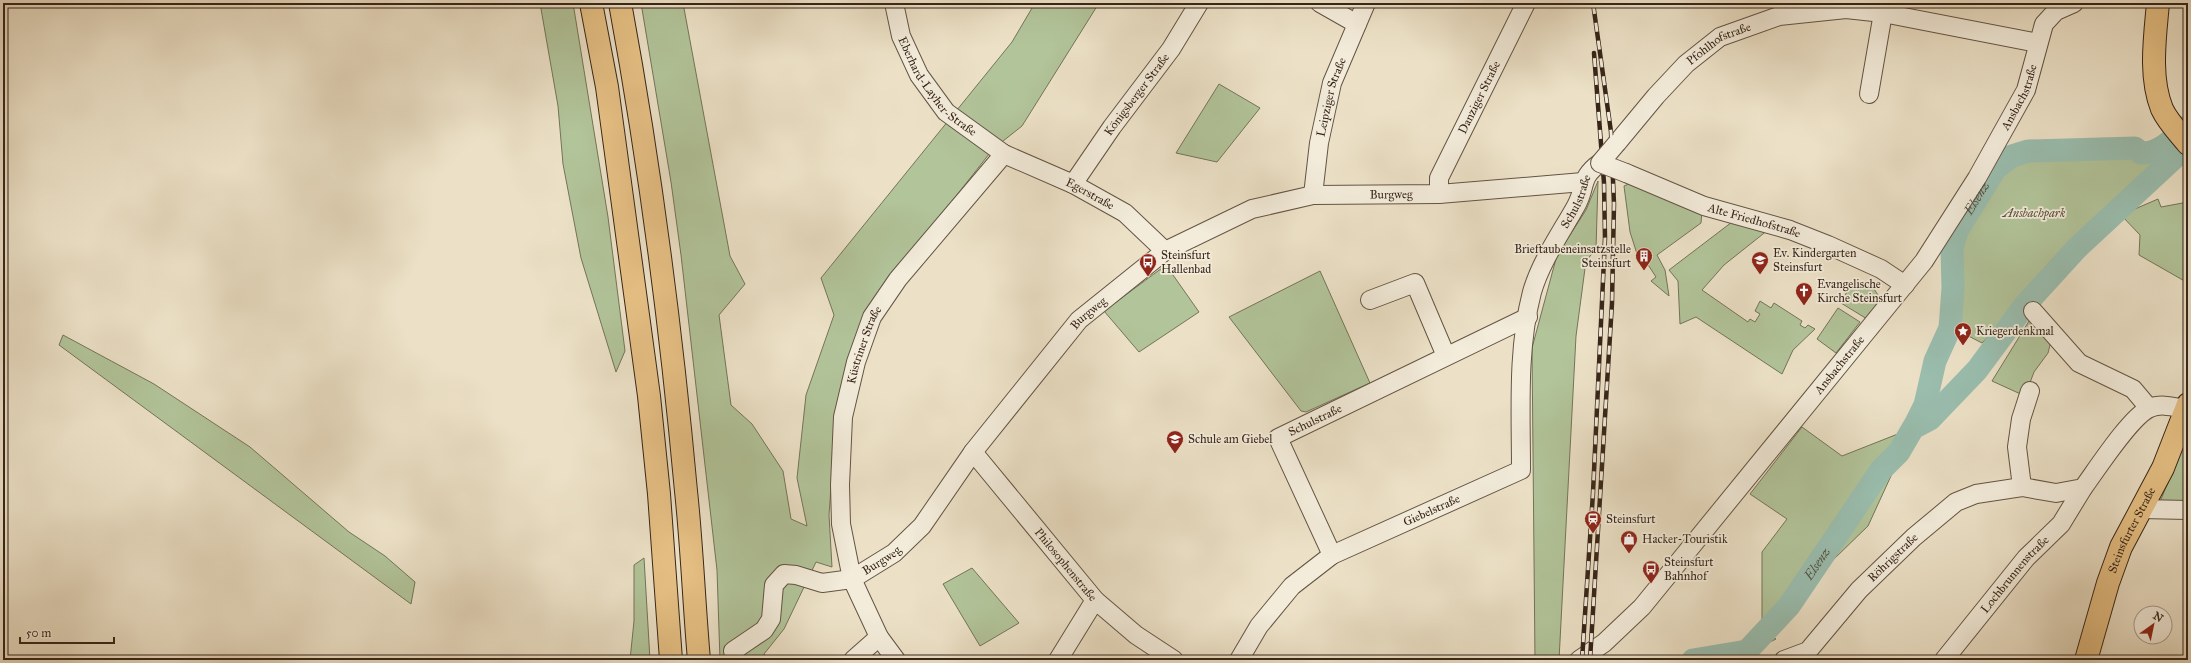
<svg xmlns="http://www.w3.org/2000/svg" width="2191" height="663" font-family="'IM FELL Great Primer',serif">
	<style>
		.green { fill: #b2c49a; stroke: #747459 }
		.lines { fill: none; stroke-linecap: round; stroke-linejoin: round }
		.river { stroke: #9abeaf; stroke-width: 23 }
		.minor-casing { stroke: #645444; stroke-width: 20 }
		.major-casing { stroke: #372518; stroke-width: 24 }
		.highway-casing { stroke: #372518; stroke-width: 24 }
		.minor { stroke: #f3ecdb; stroke-width: 18 }
		.major { stroke: #e6c084; stroke-width: 22 }
		.highway { stroke: #e6c084; stroke-width: 22 }
		.rail-casing { stroke: #372518; stroke-width: 4.5 }
		.rail { stroke: #f3ecdb; stroke-width: 3; stroke-dasharray: 9; stroke-linecap: butt }
		.minor-bridge-casing { stroke: #645444; stroke-width: 20; stroke-linecap: butt }
		.minor-bridge { stroke: #f3ecdb; stroke-width: 18 }
		.labels { text-anchor: middle; dominant-baseline: central; stroke-width: 3.5; stroke-linejoin: round; paint-order: stroke }
		.street-label { font-size: 12px; fill: #372518; stroke: #f3ecdb }
		.park-label { font-size: 12px; font-style: italic; fill: #564d38; stroke: #f3ecdb }
		.poi-label { font-size: 12px; fill: #372518; stroke: #f3ecdb; text-anchor: start }
		.water-label { font-size: 13px; font-style: italic; fill: #555345; stroke: #f3ecdb }
	</style>
	<rect width="100%" height="100%" fill="#ece1c7"/>
	<filter id="stains"><feTurbulence type="fractalNoise" baseFrequency=".005" numOctaves="4"/><feColorMatrix values="0 0 0 0 .2 0 0 0 0 .09 0 0 0 0 .02 0 0 0 .5 -.17"/></filter>
	<radialGradient id="worn" r=".72"><stop offset=".6" stop-color="#630" stop-opacity="0"/><stop offset="1" stop-color="#630" stop-opacity=".3"/></radialGradient>
	<!-- green -->
	<g class="green">
		<path d="M 540,3 L 573,3 L 608,217 L 625,351 L 616,372 L 581,258 L 563,164 L 558,106 Z"/>
		<path d="M 641,3 L 683,3 L 730,256 L 745,284 L 719,315 L 731,405 L 752,424 L 783,471 L 791,519 L 807,526 L 797,478 L 806,395 L 834,315 L 821,278 L 1012,42 L 1035,3 L 1099,3 L 1022,126 L 993,149 L 880,293 L 836,418 L 829,515 L 832,567 L 816,562 L 784,629 L 764,654 L 766,660 L 720,660 L 717,570 L 681,255 L 671,182 Z"/>
		<path d="M 1219,84 L 1260,108 L 1217,162 L 1176,153 Z"/>
		<path d="M 2154,156 L 2165,161 L 2107,213 L 1982,343 L 1955,329 L 1955,269 L 1959,232 L 1998,171 L 2014,158 Z"/>
		<path d="M 1598,181 L 1596,249 L 1586,261 L 1576,336 L 1559,660 L 1535,660 L 1532,348 L 1557,255 L 1586,210 Z"/>
		<path d="M 1631,183 L 1702,211 L 1701,223 L 1657,255 L 1665,270 L 1669,296 L 1651,281 L 1656,277 L 1643,257 L 1639,260 L 1630,232 L 1624,186 Z"/>
		<path d="M 2158,199 L 2161,207 L 2188,202 L 2188,283 L 2139,255 L 2140,235 L 2121,215 Z"/>
		<path d="M 1732,222 L 1768,230 L 1724,265 L 1702,290 L 1748,322 L 1750,319 L 1755,322 L 1760,314 L 1755,311 L 1760,301 L 1771,308 L 1774,303 L 1802,321 L 1800,325 L 1805,328 L 1808,325 L 1815,329 L 1793,350 L 1782,374 L 1696,317 L 1680,324 L 1678,281 L 1669,270 Z"/>
		<path d="M 1166,265 L 1199,312 L 1139,352 L 1104,311 Z"/>
		<path d="M 1320,271 L 1370,383 L 1306,412 L 1301,411 L 1229,317 Z"/>
		<path d="M 1853,280 L 1874,289 L 1878,295 L 1876,306 L 1867,319 L 1841,303 Z"/>
		<path d="M 1838,308 L 1860,322 L 1836,353 L 1817,339 Z"/>
		<path d="M 2029,321 L 2051,341 L 2048,353 L 2034,372 L 2025,396 L 1992,381 Z"/>
		<path d="M 63,335 L 154,384 L 250,447 L 349,532 L 385,556 L 415,582 L 411,604 L 59,345 Z"/>
		<path d="M 1802,427 L 1842,456 L 1913,428 L 1868,526 L 1763,628 L 1776,639 L 1734,660 L 1681,660 L 1736,656 L 1762,628 L 1762,552 L 1787,519 L 1750,494 Z"/>
		<path d="M 2188,435 L 2188,503 L 2159,504 Z"/>
		<path d="M 644,558 L 650,660 L 630,660 L 634,621 L 634,565 Z"/>
		<path d="M 972,568 L 1019,623 L 980,646 L 943,584 Z"/>
	</g>
	<g class="lines">
		<!-- river -->
		<g class="river">
			<path id="s1" d="M 1914,427 L 1925,405 L 1935,361 L 1950,328 L 1953,288 L 1952,248 L 1957,231 L 1996,168 L 2012,156 L 2028,151 L 2135,148 L 2141,153 C 2159,154 2174,138 2188,126"/>
			<path id="s2" d="M 1693,660 L 1747,651 L 1789,606 L 1881,470 L 1899,452 L 1913,428 L 1930,419 L 1977,370 L 2025,305 L 2077,248 L 2188,145"/>
		</g>
		<!-- minor casing -->
		<g class="minor-casing">
			<g id="minor">
				<path id="s3" d="M 894,3 L 901,36 L 919,75 L 946,112 L 1004,154 L 1073,184 L 1125,213 L 1165,251"/>
				<path d="M 1320,3 L 1357,24"/>
				<path d="M 1869,94 L 1883,13"/>
				<path id="s4" d="M 1617,143 L 1656,96 L 1686,64 L 1720,37 L 1779,16 L 1846,9 L 1883,13 L 2038,43"/>
				<path id="s5" d="M 1626,173 L 1704,206 L 1790,230 L 1828,245 L 1881,269 L 1905,285"/>
				<path id="s6" d="M 1073,184 L 1112,127 L 1171,49 L 1199,3"/>
				<path id="s7" d="M 1439,194 L 1439,178 L 1526,3"/>
				<path id="s8" d="M 1313,195 L 1319,143 L 1332,83 L 1366,3"/>
				<path d="M 1370,300 L 1415,283 L 1446,356"/>
				<path d="M 2033,311 L 2079,363 L 2133,389 L 2149,408"/>
				<path id="s9" d="M 973,452 L 1095,600 L 1136,635 L 1174,660"/>
				<path d="M 2022,487 L 2017,447 L 2021,419 L 2030,391"/>
				<path d="M 2141,509 L 2188,510"/>
				<path id="s10" d="M 1332,555 L 1278,438 L 1528,317"/>
				<path id="s11" d="M 733,651 L 764,630 L 771,619 L 774,585 L 784,574 L 796,575 L 822,583 L 852,579 L 894,553 L 922,526 L 973,452 L 1079,320 L 1165,251 L 1252,209 L 1313,195 L 1439,194 L 1583,182"/>
				<path d="M 853,660 L 879,637"/>
				<path id="s12" d="M 896,660 L 879,637 L 852,579 L 841,524 L 840,485 L 843,417 L 856,362 L 872,317 L 898,279 L 1004,154"/>
				<path d="M 1058,660 L 1095,600"/>
				<path id="s13" d="M 1239,660 L 1259,626 L 1292,586 L 1332,555 L 1521,470 C 1521,410 1517,350 1532,292 C 1541,261 1561,233 1576,206 C 1587,186 1579,178 1600,163"/>
				<path id="s14" d="M 1579,660 L 1604,643 L 1642,607 L 1924,261 L 1977,178 L 2026,90 L 2044,24 L 2056,11 L 2074,3"/>
				<path id="s15" d="M 1784,660 L 1808,651 L 1859,590 L 1914,537 L 1956,502 L 1976,494 L 2022,487 L 2056,493 L 2083,488 C 2097,469 2131,416 2150,408 C 2161,403 2174,407 2186,409"/>
				<path id="s16" d="M 1944,660 L 2026,558 L 2061,524 L 2083,488"/>
			</g>
		</g>
		<!-- major casing -->
		<g class="major-casing">
			<g id="major">
				<path d="M 2158,3 C 2155,37 2149,77 2162,109 C 2168,122 2179,133 2188,144"/>
				<path id="s17" d="M 2086,660 L 2108,583 L 2121,547 L 2163,468 L 2188,404"/>
			</g>
		</g>
		<!-- highway casing -->
		<g class="highway-casing">
			<g id="highway">
				<path d="M 591,3 L 607,87 L 649,396 L 659,494 L 671,660"/>
				<path d="M 620,3 C 650,165 671,327 686,491 C 692,547 694,604 699,660"/>
			</g>
		</g>
		<!-- minor -->
		<use href="#minor" class="minor"/>
		<!-- major -->
		<use href="#major" class="major"/>
		<!-- highway -->
		<use href="#highway" class="highway"/>
		<!-- rail casing -->
		<g class="rail-casing">
			<g id="rail">
				<path d="M 1582,660 L 1593,493 L 1605,238 L 1604,183 L 1594,53"/>
				<path d="M 1590,660 L 1612,303 L 1614,204 L 1611,132 L 1593,3"/>
			</g>
		</g>
		<!-- rail -->
		<use href="#rail" class="rail"/>
		<!-- minor-bridge casing -->
		<g class="minor-bridge-casing">
			<path id="minor-bridge" d="M 1617,143 L 1600,163 L 1626,173"/>
		</g>
		<!-- minor-bridge -->
		<use href="#minor-bridge" class="minor-bridge"/>
	</g>
	<!-- icons -->
	<defs>
		<g id="building-pin" transform="scale(0.9)"><path d="M0 17L-7.5 6A9.5 9.5 0 1 1 7.5 6Z" fill="#8f2418" stroke="#f3ecdb"/><path d="M-4-6H4V6H1V3H-1V6H-4ZM-2.5-4.3h1.7v1.8h-1.7ZM.8-4.3h1.7v1.8H.8ZM-2.5-1h1.7V.8h-1.7ZM.8-1h1.7V.8H.8Z" fill="#fff"/></g>
		<g id="school-pin" transform="scale(0.9)"><path d="M0 17L-7.5 6A9.5 9.5 0 1 1 7.5 6Z" fill="#8f2418" stroke="#f3ecdb"/><path d="M0-5L7-2L0 1L-7-2ZM-4 1L0 2.5L4 1V4Q0 6-4 4Z" fill="#fff"/></g>
		<g id="bus-pin" transform="scale(0.9)"><path d="M0 17L-7.5 6A9.5 9.5 0 1 1 7.5 6Z" fill="#8f2418" stroke="#f3ecdb"/><path d="M-5-6H5V4H4V6H2V4H-2V6H-4V4H-5ZM-3.5-4V0h7V-4ZM-3.5 1.2v1.5H-2V1.2ZM2 1.2v1.5H3.5V1.2Z" fill="#fff"/></g>
		<g id="church-pin" transform="scale(0.9)"><path d="M0 17L-7.5 6A9.5 9.5 0 1 1 7.5 6Z" fill="#8f2418" stroke="#f3ecdb"/><path d="M-1.2-6h2.4v3.5h3.3v2.4h-3.3V6h-2.4V-.1h-3.3v-2.4h3.3Z" fill="#fff"/></g>
		<g id="sight-pin" transform="scale(0.9)"><path d="M0 17L-7.5 6A9.5 9.5 0 1 1 7.5 6Z" fill="#8f2418" stroke="#f3ecdb"/><path d="M0-6L1.8-2.2L6-1.7L2.9 1.2L3.7 5.4L0 3.3L-3.7 5.4L-2.9 1.2L-6-1.7L-1.8-2.2Z" fill="#fff"/></g>
		<g id="station-pin" transform="scale(0.9)"><path d="M0 17L-7.5 6A9.5 9.5 0 1 1 7.5 6Z" fill="#8f2418" stroke="#f3ecdb"/><path d="M-3-6H3Q5-6 5-4V2Q5 4 3 4L4.5 6H3L1.5 4h-3L-3 6H-4.5L-3 4Q-5 4-5 2V-4Q-5-6-3-6ZM-3.5-4v3h7v-3ZM-3.5 1v1.5H-2V1ZM2 1v1.5H3.5V1Z" fill="#fff"/></g>
		<g id="shop-pin" transform="scale(0.9)"><path d="M0 17L-7.5 6A9.5 9.5 0 1 1 7.5 6Z" fill="#8f2418" stroke="#f3ecdb"/><path d="M-5-2.5h2.3a2.7 3.5 0 0 1 5.4 0H5L5.5 6h-11ZM-1.5-2.5h3a1.5 2.3 0 0 0-3 0Z" fill="#fff"/></g>
	</defs>
	<g fill-rule="evenodd">
		<use href="#building-pin" x="1644" y="256"/>
		<use href="#school-pin" x="1760" y="260"/>
		<use href="#bus-pin" x="1148" y="262"/>
		<use href="#church-pin" x="1804" y="291"/>
		<use href="#sight-pin" x="1963" y="331"/>
		<use href="#school-pin" x="1175" y="439"/>
		<use href="#station-pin" x="1593" y="519"/>
		<use href="#shop-pin" x="1629" y="539"/>
		<use href="#bus-pin" x="1651" y="569"/>
	</g>
	<g class="labels">
		<!-- street labels -->
		<g class="street-label">
			<text stroke="none"><textPath href="#s4" startOffset="144">Pfohlhofstraße</textPath></text>
			<text stroke="none"><textPath href="#s3" startOffset="97">Eberhard-Layher-Straße</textPath></text>
			<text stroke="none"><textPath href="#s6" startOffset="110">Königsberger Straße</textPath></text>
			<text stroke="none"><textPath href="#s14" startOffset="719">Ansbachstraße</textPath></text>
			<text stroke="none"><textPath href="#s8" startOffset="100">Leipziger Straße</textPath></text>
			<text stroke="none"><textPath href="#s7" startOffset="106">Danziger Straße</textPath></text>
			<text stroke="none"><textPath href="#s3" startOffset="289">Egerstraße</textPath></text>
			<text stroke="none"><textPath href="#s11" startOffset="864">Burgweg</textPath></text>
			<text stroke="none"><textPath href="#s13" startOffset="629">Schulstraße</textPath></text>
			<text stroke="none"><textPath href="#s5" startOffset="137">Alte Friedhofstraße</textPath></text>
			<text stroke="none"><textPath href="#s11" startOffset="528">Burgweg</textPath></text>
			<text stroke="none"><textPath href="#s12" startOffset="331">Küstriner Straße</textPath></text>
			<text stroke="none"><textPath href="#s14" startOffset="395">Ansbachstraße</textPath></text>
			<text stroke="none"><textPath href="#s10" startOffset="170">Schulstraße</textPath></text>
			<text stroke="none"><textPath href="#s13" startOffset="251">Giebelstraße</textPath></text>
			<text stroke="none"><textPath href="#s17" startOffset="138">Steinsfurter Straße</textPath></text>
			<text stroke="none"><textPath href="#s15" startOffset="152">Röhrigstraße</textPath></text>
			<text stroke="none"><textPath href="#s11" startOffset="204">Burgweg</textPath></text>
			<text stroke="none"><textPath href="#s9" startOffset="146">Philosophenstraße</textPath></text>
			<text stroke="none"><textPath href="#s16" startOffset="111">Lochbrunnenstraße</textPath></text>
		</g>
		<!-- park labels -->
		<g class="park-label">
			<text x="2034" y="213">Ansbachpark</text>
		</g>
		<!-- poi labels -->
		<g class="poi-label">
			<text x="1631" y="249" text-anchor="end">Brieftaubeneinsatzstelle<tspan x="1631" dy="14">Steinsfurt</tspan></text>
			<text x="1773" y="253">Ev. Kindergarten<tspan x="1773" dy="14">Steinsfurt</tspan></text>
			<text x="1161" y="255">Steinsfurt<tspan x="1161" dy="14">Hallenbad</tspan></text>
			<text x="1817" y="284">Evangelische<tspan x="1817" dy="14">Kirche Steinsfurt</tspan></text>
			<text x="1976" y="331">Kriegerdenkmal</text>
			<text x="1188" y="439">Schule am Giebel</text>
			<text x="1606" y="519">Steinsfurt</text>
			<text x="1642" y="539">Hacker-Touristik</text>
			<text x="1664" y="562">Steinsfurt<tspan x="1664" dy="14">Bahnhof</tspan></text>
		</g>
		<!-- water labels -->
		<g class="water-label">
			<text stroke="none"><textPath href="#s1" startOffset="242">Elsenz</textPath></text>
			<text stroke="none"><textPath href="#s2" startOffset="167">Elsenz</textPath></text>
		</g>
	</g>
	<!-- margin -->
	<rect width="2191" height="663" fill="none" stroke="#ece1c7" stroke-width="16"/>
	<rect x="4" y="4" width="2183" height="655" fill="none" stroke="#372518" stroke-width="2"/>
	<rect x="8" y="8" width="2175" height="647" fill="none" stroke="#372518"/>
	<!-- north arrow -->
	<g transform="translate(2153 625) rotate(33)"><circle r="19" fill="#f3ecdb" stroke="#a89c8d"/>
	<path d="M0-3L7 15L0 10L-7 15Z" fill="#8f2418"/>
	<text y="-6" font-size="11" font-weight="bold" text-anchor="middle" fill="#372518">N</text>
	</g>
	<!-- scale -->
	<path d="M20 637v6h94v-6" fill="none" stroke="#372518" stroke-width="2"/>
	<text x="26" y="637" font-size="12" fill="#372518" stroke="#f3ecdb" stroke-width="3" paint-order="stroke">50 m</text>
	<rect width="100%" height="100%" filter="url(#stains)"/>
	<rect width="100%" height="100%" fill="url(#worn)"/>
</svg>
